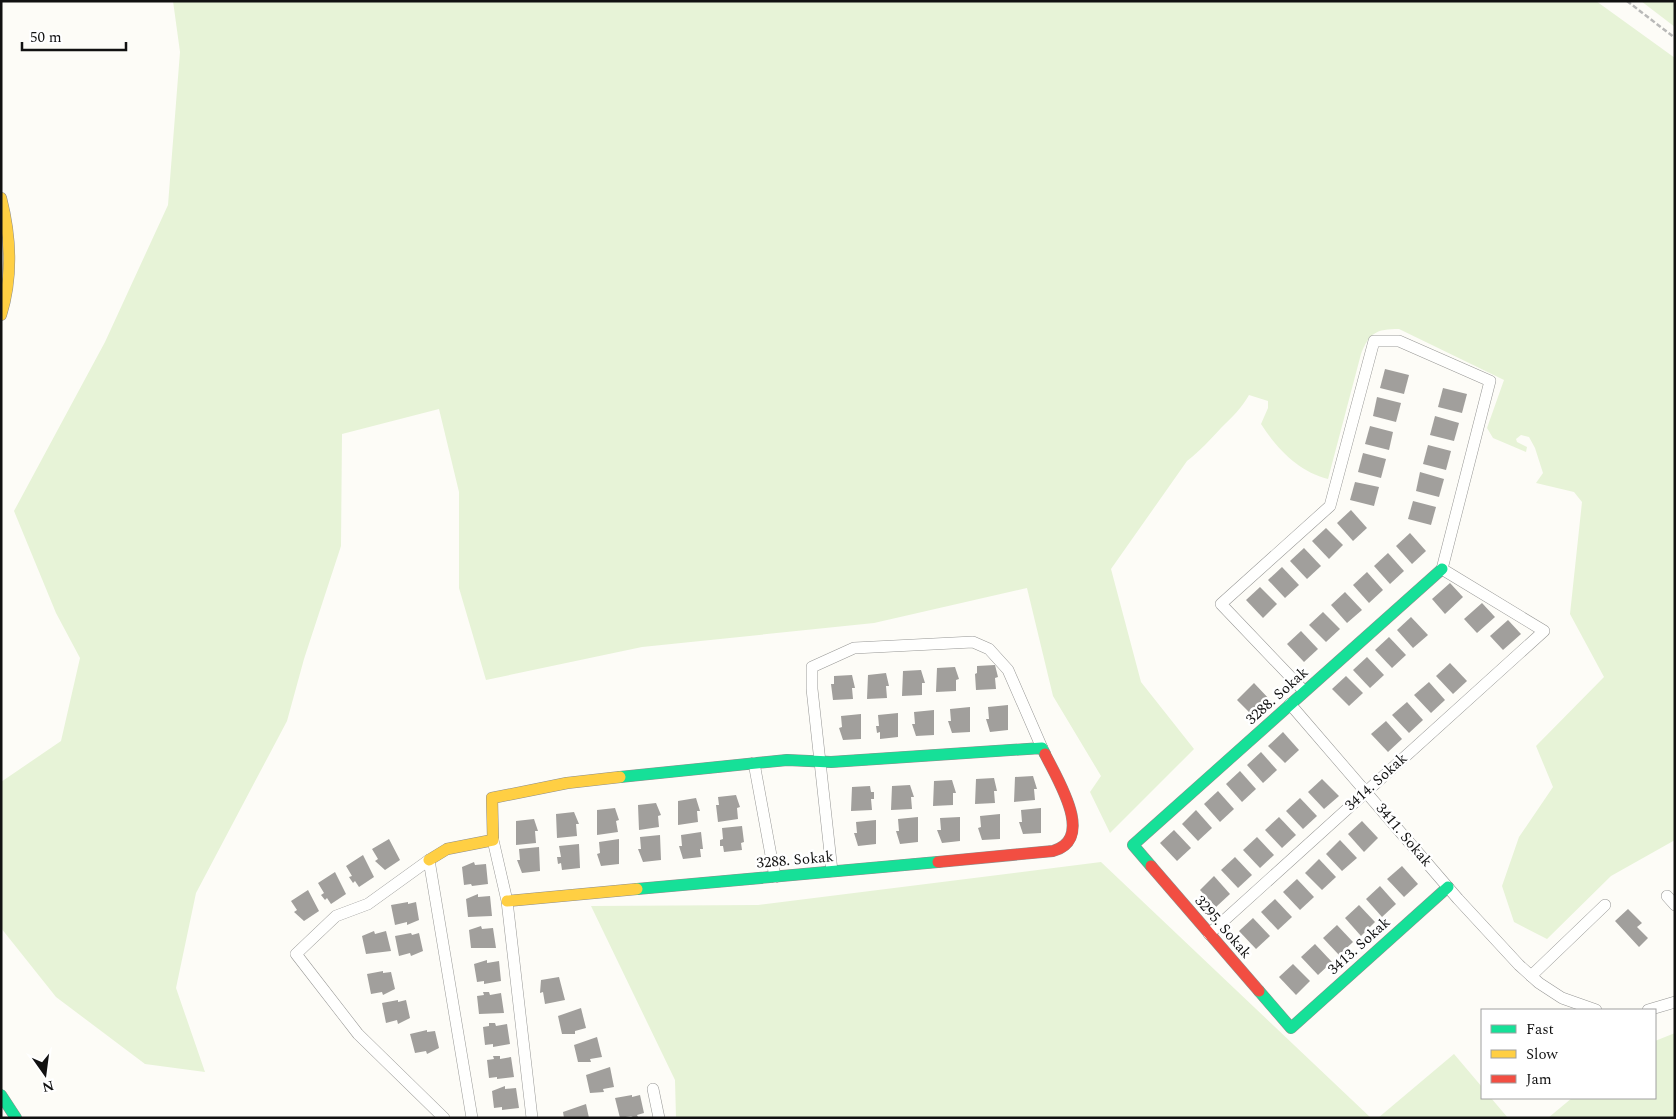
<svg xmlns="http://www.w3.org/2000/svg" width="1676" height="1119" font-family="Spectral,serif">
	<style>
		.green { fill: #e7f3d7 }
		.building { fill: #a19f9c }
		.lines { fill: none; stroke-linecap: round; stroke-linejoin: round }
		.street-casing { stroke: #979795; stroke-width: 12 }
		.fast-casing { stroke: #8e8d8b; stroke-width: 12 }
		.slow-casing { stroke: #8e8d8b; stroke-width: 12 }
		.jam-casing { stroke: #8e8d8b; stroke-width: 12 }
		.path { stroke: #b9b9b8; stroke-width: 2.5; stroke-dasharray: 5 2.5; stroke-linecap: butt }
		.street { stroke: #fffffe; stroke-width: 11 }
		.fast { stroke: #16e098; stroke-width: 11 }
		.slow { stroke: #ffcf43; stroke-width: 11 }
		.jam { stroke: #f24e42; stroke-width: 11 }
		.labels { text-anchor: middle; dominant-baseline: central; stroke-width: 5; stroke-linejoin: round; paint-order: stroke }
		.street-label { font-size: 15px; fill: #111; stroke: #fff }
	</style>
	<rect width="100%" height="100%" fill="#fdfcf7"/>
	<!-- green -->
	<g class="green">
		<path d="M 173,1 L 1596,1 L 1675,58 L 1675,840 L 1611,876 L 1547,939 L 1514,922 L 1502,886 L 1519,837 L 1553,787 L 1536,746 L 1604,677 L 1570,614 L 1582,502 L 1574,492 L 1536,483 L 1543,473 L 1535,448 L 1529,437 L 1521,435 L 1516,439 L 1517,442 L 1527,447 L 1526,452 L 1493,438 L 1487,428 L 1504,380 L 1399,329 C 1376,329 1369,333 1361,354 L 1328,479 C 1299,472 1276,448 1261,424 L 1268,408 L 1268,401 L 1249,395 C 1241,409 1232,417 1221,428 C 1210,440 1200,451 1187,461 L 1111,569 L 1141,682 L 1194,749 L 1110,833 L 1090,792 L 1101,776 L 1053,696 L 1027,588 L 874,623 L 642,647 L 486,680 L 459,588 L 459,492 L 439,409 L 342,434 L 341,546 L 304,659 L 287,721 L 196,893 L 176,988 L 205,1072 L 145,1064 L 56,997 L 1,928 L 1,782 L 61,741 L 80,658 L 56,613 L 14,511 L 105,342 L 168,205 L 180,52 Z"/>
		<path d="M 1641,1 L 1675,1 L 1675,27 Z"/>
		<path d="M 1101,862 L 1371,1118 L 676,1118 L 675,1080 L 591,906 L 758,905 Z"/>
		<path d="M 1675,1033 L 1675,1118 L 1548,1118 L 1572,1098 L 1655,1098 L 1655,1041 Z"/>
		<path d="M 1454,1054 L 1482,1087 L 1482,1098 L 1491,1098 L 1508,1118 L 1378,1118 Z"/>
	</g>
	<!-- building -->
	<g class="building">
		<path d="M 1385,369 L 1409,375 L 1404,394 L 1380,388 Z"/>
		<path d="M 1443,388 L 1467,394 L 1462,413 L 1438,407 Z"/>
		<path d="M 1377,397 L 1401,403 L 1396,422 L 1373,416 Z"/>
		<path d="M 1435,416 L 1459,423 L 1454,441 L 1430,435 Z"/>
		<path d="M 1370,426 L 1393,432 L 1389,450 L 1365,444 Z"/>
		<path d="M 1428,445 L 1451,451 L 1446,470 L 1423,464 Z"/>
		<path d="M 1363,453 L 1386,459 L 1381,478 L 1358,472 Z"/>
		<path d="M 1420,472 L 1444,479 L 1439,497 L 1416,491 Z"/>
		<path d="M 1355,482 L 1379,487 L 1374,506 L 1350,500 Z"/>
		<path d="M 1413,501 L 1436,507 L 1431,525 L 1408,519 Z"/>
		<path d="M 1351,510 L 1367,528 L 1353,541 L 1337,523 Z"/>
		<path d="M 1326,528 L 1343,545 L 1329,559 L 1312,541 Z"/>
		<path d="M 1410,533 L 1426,551 L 1412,564 L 1396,546 Z"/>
		<path d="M 1304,548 L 1321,566 L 1307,579 L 1290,561 Z"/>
		<path d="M 1388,553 L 1404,571 L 1390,584 L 1374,566 Z"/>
		<path d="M 1282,567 L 1299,585 L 1285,598 L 1268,580 Z"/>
		<path d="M 1367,572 L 1383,590 L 1369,603 L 1353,585 Z"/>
		<path d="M 1450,583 L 1463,597 L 1445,614 L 1432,599 Z"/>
		<path d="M 1260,587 L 1277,604 L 1263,618 L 1246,600 Z"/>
		<path d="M 1345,592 L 1362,610 L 1347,623 L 1331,605 Z"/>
		<path d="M 1482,603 L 1495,617 L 1477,633 L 1464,619 Z"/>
		<path d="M 1323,612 L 1340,629 L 1326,642 L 1309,625 Z"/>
		<path d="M 1411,617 L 1428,635 L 1413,648 L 1397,630 Z"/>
		<path d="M 1508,620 L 1521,634 L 1503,650 L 1490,636 Z"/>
		<path d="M 1301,631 L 1318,649 L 1304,662 L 1287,644 Z"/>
		<path d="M 1389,637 L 1406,655 L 1392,668 L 1375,650 Z"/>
		<path d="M 1367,657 L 1384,675 L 1370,688 L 1353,670 Z"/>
		<path d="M 1450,663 L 1467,681 L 1453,694 L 1436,676 Z"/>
		<path d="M 995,665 L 998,677 L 995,678 L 996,689 L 976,690 L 975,674 L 977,673 L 977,666 Z"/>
		<path d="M 955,667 L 959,679 L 956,680 L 956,691 L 936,692 L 937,668 Z"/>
		<path d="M 921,670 L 925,683 L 922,683 L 922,695 L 902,696 L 903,671 Z"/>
		<path d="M 886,673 L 889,686 L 886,686 L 887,698 L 867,699 L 868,675 Z"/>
		<path d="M 852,675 L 855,688 L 852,688 L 853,699 L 833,700 L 831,684 L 834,684 L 834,676 Z"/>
		<path d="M 1346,676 L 1363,693 L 1349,706 L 1332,689 Z"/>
		<path d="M 1429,682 L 1445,700 L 1431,713 L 1414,695 Z"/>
		<path d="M 1254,683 L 1271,701 L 1263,708 L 1259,704 L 1250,713 L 1237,700 Z"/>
		<path d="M 1407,702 L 1423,720 L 1409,733 L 1392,715 Z"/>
		<path d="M 1008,705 L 1008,730 L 990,732 L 986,719 L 989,719 L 988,707 Z"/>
		<path d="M 970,707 L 970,732 L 952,733 L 948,721 L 951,721 L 950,709 Z"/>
		<path d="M 934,710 L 934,735 L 916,736 L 912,724 L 915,724 L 914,712 Z"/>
		<path d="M 898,713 L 898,737 L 880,739 L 880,732 L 877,733 L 876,726 L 879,726 L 878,715 Z"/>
		<path d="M 861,714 L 861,739 L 843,740 L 839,728 L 842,727 L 841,716 Z"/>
		<path d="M 1386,721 L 1402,739 L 1388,752 L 1371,734 Z"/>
		<path d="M 1283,732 L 1299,750 L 1285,763 L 1268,746 Z"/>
		<path d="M 1261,752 L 1277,770 L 1263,783 L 1247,765 Z"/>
		<path d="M 1240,771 L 1256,789 L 1242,802 L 1226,784 Z"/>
		<path d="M 1033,776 L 1037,789 L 1034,789 L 1035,800 L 1014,802 L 1015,777 Z"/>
		<path d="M 994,778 L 997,791 L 994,791 L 995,803 L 975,804 L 976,779 Z"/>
		<path d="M 1322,779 L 1339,796 L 1324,809 L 1308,792 Z"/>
		<path d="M 952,780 L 956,793 L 953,793 L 953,805 L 933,806 L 934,781 Z"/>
		<path d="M 910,785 L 914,797 L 911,797 L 912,809 L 891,810 L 892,786 Z"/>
		<path d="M 870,786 L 871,792 L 874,792 L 874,799 L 871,799 L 872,810 L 851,811 L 852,787 Z"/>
		<path d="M 1218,791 L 1234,809 L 1220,822 L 1204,804 Z"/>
		<path d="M 736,795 L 740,807 L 737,808 L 738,819 L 718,822 L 716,805 L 719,805 L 718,797 Z"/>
		<path d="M 696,798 L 700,811 L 697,811 L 698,822 L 678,825 L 678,801 Z"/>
		<path d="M 1300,798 L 1317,816 L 1303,829 L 1286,811 Z"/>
		<path d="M 656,803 L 661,815 L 658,816 L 659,827 L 639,830 L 638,805 Z"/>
		<path d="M 615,808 L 619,820 L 616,821 L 618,832 L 597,835 L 597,810 Z"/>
		<path d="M 1041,808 L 1041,833 L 1023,834 L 1019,822 L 1022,822 L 1021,810 Z"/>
		<path d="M 1196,810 L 1212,828 L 1198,841 L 1182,824 Z"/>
		<path d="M 574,812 L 579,824 L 576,824 L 577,836 L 557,838 L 556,814 Z"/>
		<path d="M 1000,814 L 1000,839 L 982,840 L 978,828 L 981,827 L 980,816 Z"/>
		<path d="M 918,817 L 918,842 L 900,844 L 896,831 L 899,831 L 898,819 Z"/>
		<path d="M 960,817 L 960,841 L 942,843 L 937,830 L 941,830 L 940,818 Z"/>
		<path d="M 1279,817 L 1296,835 L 1282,848 L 1265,830 Z"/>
		<path d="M 534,819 L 538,831 L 535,831 L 536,843 L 516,845 L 516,821 Z"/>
		<path d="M 876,820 L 876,844 L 858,846 L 854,833 L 857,833 L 856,822 Z"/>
		<path d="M 1362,821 L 1378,838 L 1364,852 L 1348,834 Z"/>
		<path d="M 742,826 L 744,842 L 741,843 L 742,850 L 724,852 L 723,846 L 720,846 L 720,840 L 723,839 L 722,828 Z"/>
		<path d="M 1174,830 L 1191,848 L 1177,861 L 1160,843 Z"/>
		<path d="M 701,832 L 703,849 L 700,849 L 701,857 L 683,859 L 679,846 L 682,846 L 681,835 Z"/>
		<path d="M 660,835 L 661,860 L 643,862 L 638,849 L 641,849 L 640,837 Z"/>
		<path d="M 1257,837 L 1274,855 L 1260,868 L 1243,850 Z"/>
		<path d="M 389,839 L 400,860 L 385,870 L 375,861 L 378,859 L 372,849 Z"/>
		<path d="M 619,839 L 619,864 L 601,866 L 597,854 L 600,853 L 599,842 Z"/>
		<path d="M 1340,840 L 1357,858 L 1342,871 L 1326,854 Z"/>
		<path d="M 579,844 L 580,868 L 562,870 L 561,863 L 558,864 L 557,857 L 561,857 L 559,846 Z"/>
		<path d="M 539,847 L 540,871 L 522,873 L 517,860 L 520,860 L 519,849 Z"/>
		<path d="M 363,855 L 374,877 L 359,887 L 355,881 L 353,883 L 349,877 L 352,876 L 346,866 Z"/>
		<path d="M 1235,857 L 1252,875 L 1238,888 L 1221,870 Z"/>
		<path d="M 1319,859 L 1336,877 L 1322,890 L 1305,873 Z"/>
		<path d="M 474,862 L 475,865 L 486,864 L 488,884 L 472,886 L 471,884 L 464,885 L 462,867 Z"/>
		<path d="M 1402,866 L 1418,884 L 1404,897 L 1387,879 Z"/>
		<path d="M 335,872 L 346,894 L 331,904 L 327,898 L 325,900 L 321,895 L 324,893 L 318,883 Z"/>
		<path d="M 1214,876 L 1230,894 L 1216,907 L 1200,890 Z"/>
		<path d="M 1297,879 L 1314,897 L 1300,910 L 1283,892 Z"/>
		<path d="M 1380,886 L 1396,904 L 1382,917 L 1366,899 Z"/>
		<path d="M 308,890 L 319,911 L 304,921 L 294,912 L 297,910 L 291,901 Z"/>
		<path d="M 478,894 L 478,897 L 490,896 L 492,916 L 468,917 L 466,899 Z"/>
		<path d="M 1275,899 L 1292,917 L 1278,930 L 1261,912 Z"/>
		<path d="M 408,902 L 408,904 L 416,902 L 419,920 L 407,925 L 407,922 L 395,925 L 391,905 Z"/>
		<path d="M 1359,905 L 1375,922 L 1361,936 L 1345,918 Z"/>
		<path d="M 1628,909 L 1642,923 L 1637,927 L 1648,938 L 1639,947 L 1615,921 Z"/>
		<path d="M 1253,918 L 1270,936 L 1256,949 L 1239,931 Z"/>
		<path d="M 1337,925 L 1353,942 L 1339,955 L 1323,938 Z"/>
		<path d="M 481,926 L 482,929 L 493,928 L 496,948 L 471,948 L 469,930 Z"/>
		<path d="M 374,931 L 375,934 L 386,931 L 391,951 L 366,954 L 362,936 Z"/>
		<path d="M 411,933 L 412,935 L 419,933 L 423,951 L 411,956 L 410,953 L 399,956 L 395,936 Z"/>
		<path d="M 1315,944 L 1332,962 L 1318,975 L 1301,957 Z"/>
		<path d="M 487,960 L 487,963 L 499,961 L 501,981 L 484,984 L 484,981 L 477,982 L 474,964 Z"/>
		<path d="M 1293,964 L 1310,981 L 1296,995 L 1279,977 Z"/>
		<path d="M 383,971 L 383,973 L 391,972 L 395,989 L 383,995 L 382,992 L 371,994 L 367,974 Z"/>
		<path d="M 559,977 L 565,1000 L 545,1004 L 543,992 L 540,993 L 541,980 Z"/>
		<path d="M 483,992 L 489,992 L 490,995 L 501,993 L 504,1013 L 479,1014 L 477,996 L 484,995 Z"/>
		<path d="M 398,1000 L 398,1002 L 406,1000 L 410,1018 L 398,1024 L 397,1020 L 386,1023 L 382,1003 Z"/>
		<path d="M 581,1008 L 586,1028 L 575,1031 L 575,1034 L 562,1034 L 558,1016 Z"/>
		<path d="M 489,1023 L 495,1023 L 496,1026 L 507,1024 L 510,1044 L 493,1047 L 493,1044 L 485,1045 L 483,1027 L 489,1026 Z"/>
		<path d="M 427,1030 L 427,1032 L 435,1031 L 439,1048 L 427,1054 L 426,1051 L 415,1053 L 410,1034 Z"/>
		<path d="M 597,1037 L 602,1057 L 590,1059 L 591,1062 L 578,1062 L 574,1045 Z"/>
		<path d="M 493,1056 L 500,1056 L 500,1059 L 511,1057 L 514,1077 L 497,1079 L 497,1077 L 489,1078 L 487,1060 L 494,1059 Z"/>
		<path d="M 610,1067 L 614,1087 L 603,1089 L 604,1092 L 590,1093 L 586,1075 Z"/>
		<path d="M 505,1086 L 505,1089 L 516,1088 L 519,1108 L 502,1110 L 502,1107 L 494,1108 L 492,1091 Z"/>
		<path d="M 632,1095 L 632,1097 L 640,1095 L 644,1113 L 637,1115 L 638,1117 L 635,1118 L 631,1116 L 620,1118 L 615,1098 Z"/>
		<path d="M 586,1104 L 589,1118 L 564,1118 L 563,1112 Z"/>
	</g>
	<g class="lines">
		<!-- street casing -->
		<g class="street-casing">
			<g id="street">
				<path d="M 1290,704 L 1458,899 L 1519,965 L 1539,983 L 1562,998 L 1596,1010"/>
				<path d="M 754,763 L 775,877"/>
				<path d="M 493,840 L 507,901 L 532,1118"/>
				<path d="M 832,871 L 812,689 L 812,667 L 854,648 L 973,642 L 989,649 L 1008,670 L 1042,748"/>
				<path d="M 1667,896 L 1675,905"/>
				<path d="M 1209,934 L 1544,631 L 1442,569 L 1490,381 L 1399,341 L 1374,341 L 1330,506 L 1221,604 L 1304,691"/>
				<path d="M 1531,976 L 1605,905"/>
				<path d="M 1648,1010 L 1675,1002"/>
				<path d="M 653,1089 L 659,1118"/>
				<path d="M 444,1118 L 358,1034 L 296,954 L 336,916 L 368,904 L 429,860 L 472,1118"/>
			</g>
		</g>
		<!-- fast casing -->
		<g class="fast-casing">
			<g id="fast">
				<path d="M 620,777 L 787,760 L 831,762 L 1042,748 L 1045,754"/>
				<path d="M 1151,866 L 1133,845 L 1442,569"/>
				<path d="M 637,889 L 938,862"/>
				<path d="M 1259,991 L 1291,1028 L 1448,887"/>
				<path d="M 1,1095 L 16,1118"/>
			</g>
		</g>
		<!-- slow casing -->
		<g class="slow-casing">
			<g id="slow">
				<path d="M 1,198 C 11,237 13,276 1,315"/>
				<path d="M 429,860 L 447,849 L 493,840 L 492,798 L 567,783 L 620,777"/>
				<path d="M 507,901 L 637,889"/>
			</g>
		</g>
		<!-- jam casing -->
		<g class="jam-casing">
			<g id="jam">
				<path d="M 938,862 L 1053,851 C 1096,839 1057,779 1045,754"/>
				<path d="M 1151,866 L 1259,991"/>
			</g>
		</g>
		<!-- path -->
		<path class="path" d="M 1627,1 L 1675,38"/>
		<!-- street -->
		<use href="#street" class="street"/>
		<!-- fast -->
		<use href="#fast" class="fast"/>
		<!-- slow -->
		<use href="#slow" class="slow"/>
		<!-- jam -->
		<use href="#jam" class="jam"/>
	</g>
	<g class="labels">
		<!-- street labels -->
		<g class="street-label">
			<text transform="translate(1277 696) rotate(-42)">3288. Sokak</text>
			<text transform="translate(1376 782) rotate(-42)">3414. Sokak</text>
			<text transform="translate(1404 835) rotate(50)">3411. Sokak</text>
			<text transform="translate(795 860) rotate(-5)">3288. Sokak</text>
			<text transform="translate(1223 927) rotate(49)">3295. Sokak</text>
			<text transform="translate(1359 946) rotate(-42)">3413. Sokak</text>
		</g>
	</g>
	<!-- border -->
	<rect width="1676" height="1119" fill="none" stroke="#111111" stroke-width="5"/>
	<!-- legend -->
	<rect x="1481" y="1009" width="175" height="90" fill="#ffffff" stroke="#a0a0a0"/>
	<rect x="1491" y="1025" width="25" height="8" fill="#16e098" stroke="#a0a0a0"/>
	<text x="1526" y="1034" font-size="15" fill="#111111">Fast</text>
	<rect x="1491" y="1050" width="25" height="8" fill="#ffcf43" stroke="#a0a0a0"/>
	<text x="1526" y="1059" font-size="15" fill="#111111">Slow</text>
	<rect x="1491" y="1075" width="25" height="8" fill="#f24e42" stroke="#a0a0a0"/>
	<text x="1526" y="1084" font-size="15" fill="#111111">Jam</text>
	<!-- north arrow -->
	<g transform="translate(45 1074) rotate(166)" stroke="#ffffff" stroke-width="4" paint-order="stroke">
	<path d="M0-4L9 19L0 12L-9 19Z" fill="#111111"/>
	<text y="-8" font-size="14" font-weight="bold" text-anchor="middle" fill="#111111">N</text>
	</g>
	<!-- scale -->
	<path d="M22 42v8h104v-8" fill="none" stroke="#111111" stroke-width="2.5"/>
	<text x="30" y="42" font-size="15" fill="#111111" stroke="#ffffff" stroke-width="4" paint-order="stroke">50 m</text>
</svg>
